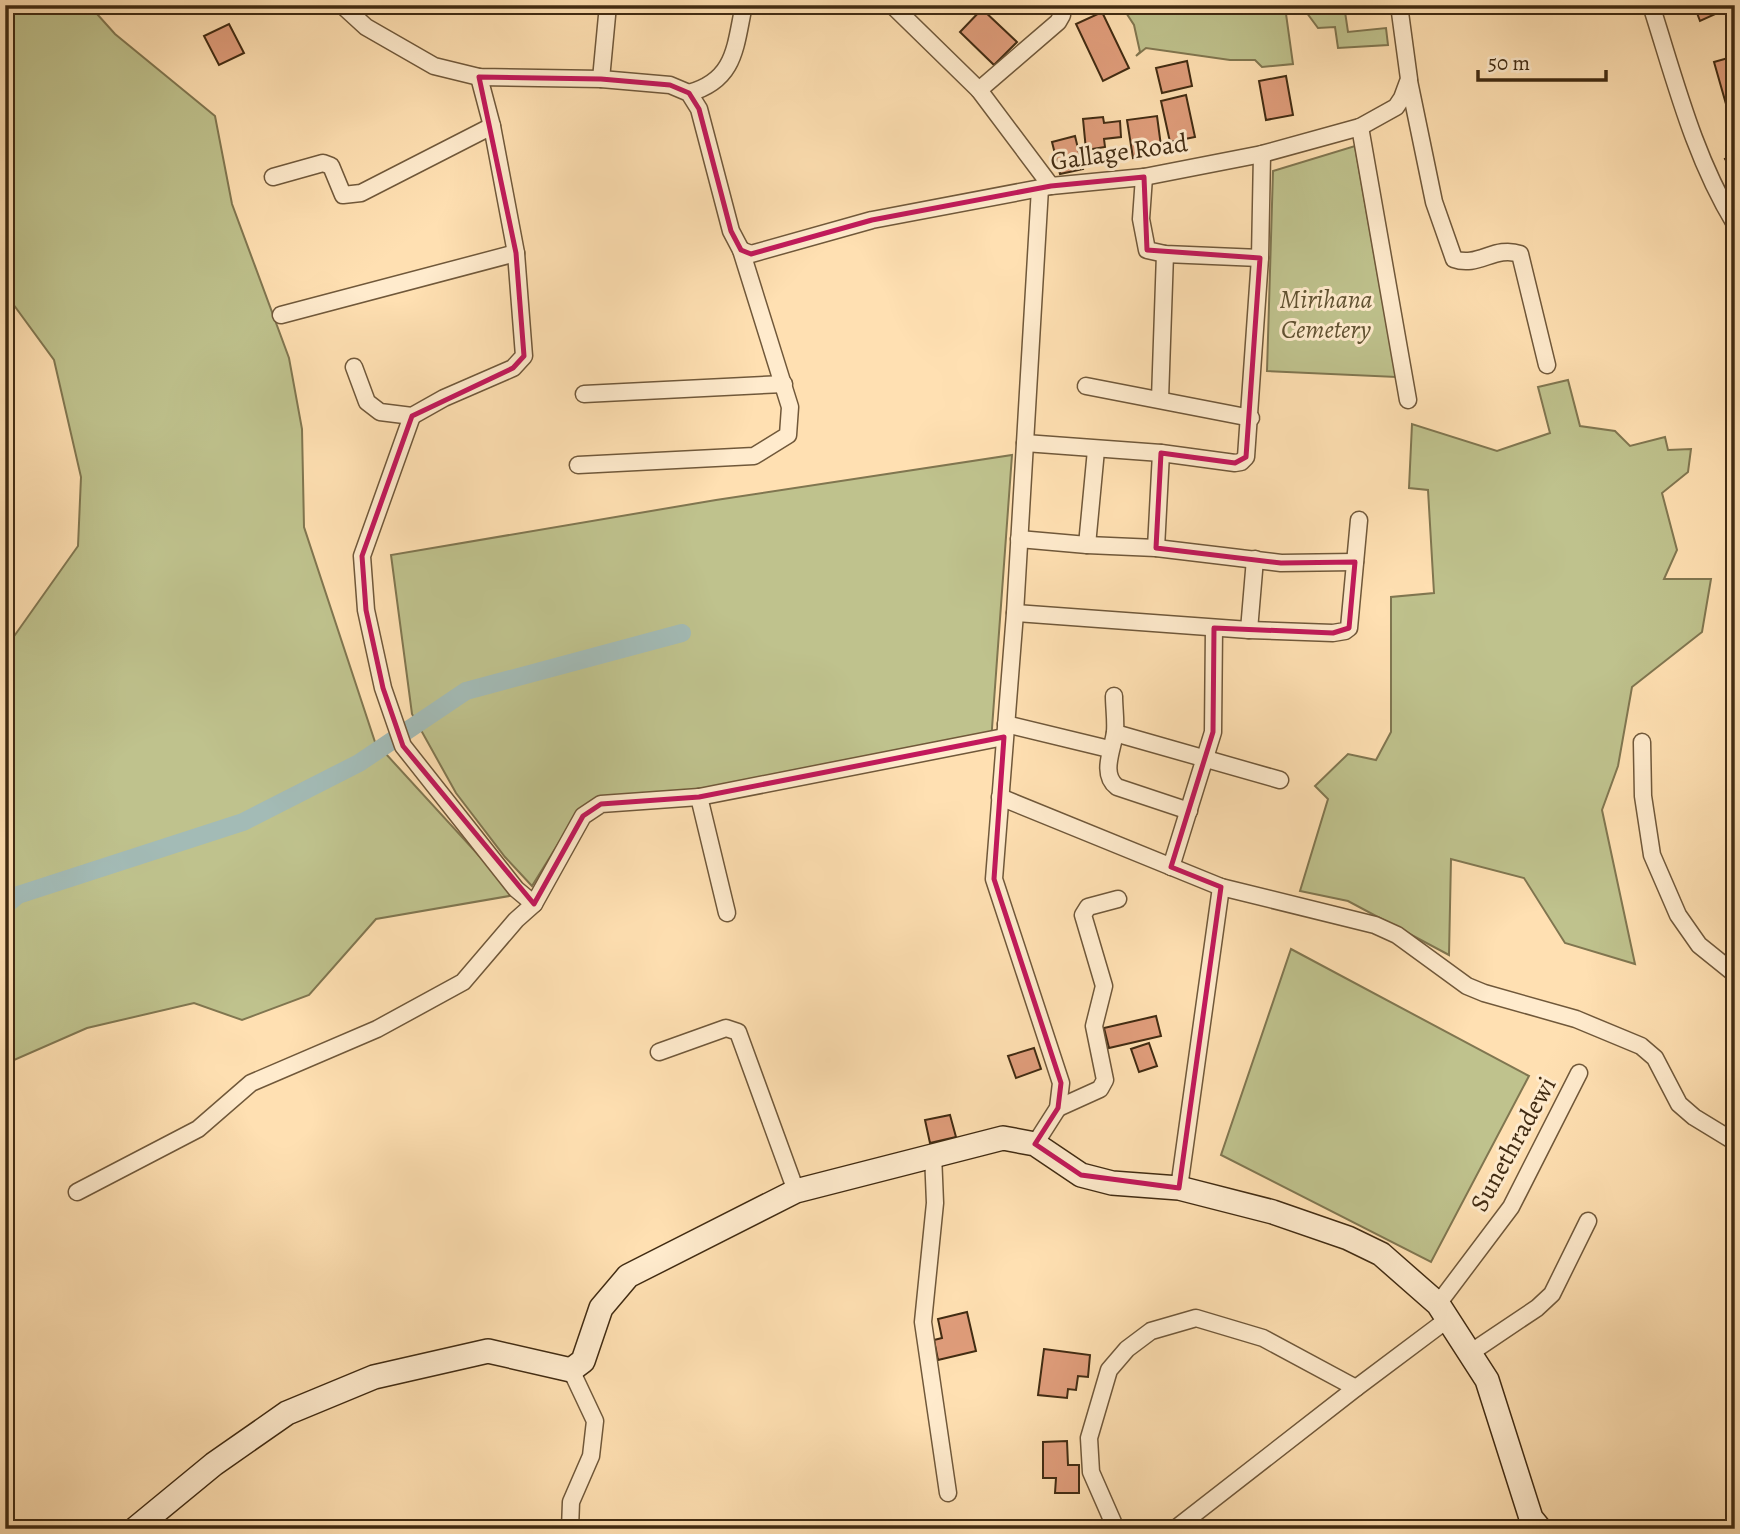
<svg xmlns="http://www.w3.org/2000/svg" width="1740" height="1534" font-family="Alegreya,serif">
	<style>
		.green { fill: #bfc28d; stroke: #807650; stroke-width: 2 }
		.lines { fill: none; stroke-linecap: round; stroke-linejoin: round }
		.canal { stroke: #a3bbb6; stroke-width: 18 }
		.building { fill: #e09d7b; stroke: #412b12; stroke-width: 2 }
		.street-casing { stroke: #70583a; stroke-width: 19 }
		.secondary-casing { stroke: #412b12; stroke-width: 26 }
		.street { stroke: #ffebcd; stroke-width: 16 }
		.secondary { stroke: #ffebcd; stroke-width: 23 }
		.marked { fill: none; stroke: #c2185b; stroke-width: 5; stroke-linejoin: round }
		.labels { text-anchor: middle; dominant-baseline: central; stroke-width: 6; stroke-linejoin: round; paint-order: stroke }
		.street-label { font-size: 26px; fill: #412b12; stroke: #ffebcd }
		.park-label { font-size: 26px; font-style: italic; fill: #605131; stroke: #ffebcd }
	</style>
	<rect width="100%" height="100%" fill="#ffe0b2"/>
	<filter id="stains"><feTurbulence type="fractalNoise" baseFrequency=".00286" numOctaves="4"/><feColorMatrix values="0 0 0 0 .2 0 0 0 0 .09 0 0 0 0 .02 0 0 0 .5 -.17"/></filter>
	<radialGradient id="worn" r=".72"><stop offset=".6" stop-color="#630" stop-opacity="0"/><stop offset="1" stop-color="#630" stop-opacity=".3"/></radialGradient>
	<!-- green -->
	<g class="green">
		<path d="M 5,5 L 89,5 L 115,34 L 215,116 L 232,204 L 289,358 L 302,429 L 304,527 L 375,742 L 515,895 L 376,919 L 309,995 L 242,1020 L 194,1003 L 87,1028 L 5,1064 L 5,649 L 78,546 L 81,477 L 54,360 L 5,293 Z"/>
		<path d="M 1121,5 L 1296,5 L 1286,14 L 1293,64 L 1262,67 L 1255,60 L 1230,60 L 1146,48 L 1136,56 L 1140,52 L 1134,25 Z"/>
		<path d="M 1301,5 L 1344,5 L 1348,32 L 1386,28 L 1388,45 L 1338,48 L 1335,27 L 1318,28 Z"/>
		<path d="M 1355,146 L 1396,377 L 1267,371 L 1273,171 Z"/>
		<path d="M 1568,380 L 1580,426 L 1615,431 L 1630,446 L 1665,437 L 1668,450 L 1691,449 L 1688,472 L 1662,493 L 1677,550 L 1664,579 L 1711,579 L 1702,632 L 1632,687 L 1618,766 L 1602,810 L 1635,964 L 1565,943 L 1524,878 L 1451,859 L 1449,955 L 1348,901 L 1300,891 L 1328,799 L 1315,786 L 1348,754 L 1376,760 L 1391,732 L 1391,597 L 1434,593 L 1428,490 L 1409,488 L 1412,424 L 1497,451 L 1550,433 L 1538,387 Z"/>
		<path d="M 1012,455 L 991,742 L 578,812 L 532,886 L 505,857 L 456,793 L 412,714 L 391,555 L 716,500 Z"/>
		<path d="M 1291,949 L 1529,1076 L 1431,1262 L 1221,1155 Z"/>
	</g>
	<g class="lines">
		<!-- canal -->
		<path class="canal" d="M 5,906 L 18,895 L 243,822 L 359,763 L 466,691 L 682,633"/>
	</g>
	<!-- building -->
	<g class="building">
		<path d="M 1694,5 L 1720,5 L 1722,11 L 1700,21 Z"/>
		<path d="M 982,9 L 1017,42 L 994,65 L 960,32 Z"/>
		<path d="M 1102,12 L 1129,68 L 1103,81 L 1076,24 Z"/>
		<path d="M 229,24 L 244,53 L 219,65 L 204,36 Z"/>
		<path d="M 1735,56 L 1735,109 L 1728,111 L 1714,62 Z"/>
		<path d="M 1187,61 L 1192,86 L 1162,93 L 1156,68 Z"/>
		<path d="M 1286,76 L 1293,115 L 1266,120 L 1259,81 Z"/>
		<path d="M 1186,95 L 1195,137 L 1170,142 L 1161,101 Z"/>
		<path d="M 1157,116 L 1161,146 L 1145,148 L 1146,156 L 1133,158 L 1127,120 Z"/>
		<path d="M 1103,117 L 1104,123 L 1120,121 L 1121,137 L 1104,139 L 1105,147 L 1086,150 L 1083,119 Z"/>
		<path d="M 1075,136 L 1083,169 L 1060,174 L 1052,142 Z"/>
		<path d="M 1735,154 L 1735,175 L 1725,159 Z"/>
		<path d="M 1156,1016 L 1161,1036 L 1109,1048 L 1104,1028 Z"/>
		<path d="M 1149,1043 L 1157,1066 L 1139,1072 L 1131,1049 Z"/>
		<path d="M 1034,1048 L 1041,1069 L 1016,1078 L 1008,1056 Z"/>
		<path d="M 950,1115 L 956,1137 L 930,1143 L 925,1120 Z"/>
		<path d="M 967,1312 L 976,1351 L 938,1360 L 934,1340 L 942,1338 L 938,1319 Z"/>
		<path d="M 1044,1349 L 1090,1355 L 1088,1377 L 1078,1376 L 1076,1390 L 1068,1389 L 1067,1398 L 1038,1395 Z"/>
		<path d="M 1067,1441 L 1068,1465 L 1079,1465 L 1079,1493 L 1055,1493 L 1056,1478 L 1043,1478 L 1043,1442 Z"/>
	</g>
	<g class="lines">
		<!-- street casing -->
		<g class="street-casing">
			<g id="street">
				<path d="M 342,5 L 366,27 L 434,66 L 479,77 L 601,79 L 670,85 L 689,93 L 699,109 L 731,231 L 741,250 L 790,407 L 788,435 L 754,456 L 578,465"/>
				<path d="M 892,5 L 979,90 L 1051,186"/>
				<path d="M 1651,5 C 1675,80 1694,157 1735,224"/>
				<path d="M 601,79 L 608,5"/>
				<path d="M 1409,81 L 1434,202 L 1454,259 C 1478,268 1495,245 1520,254 L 1547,365"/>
				<path d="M 979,90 L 1058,22 L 1062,15 L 1059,5"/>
				<path d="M 689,93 C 736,80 735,46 744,5"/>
				<path d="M 1360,127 L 1408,400"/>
				<path d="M 273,177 L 323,163 L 331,166 L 343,195 L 361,193 L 492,126"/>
				<path d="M 1144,177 L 1141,219 L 1147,250 L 1165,254 L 1260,258"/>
				<path d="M 741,250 L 751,254 L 872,220 L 1051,186 L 1144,177 L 1262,154 L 1360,127 L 1396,107 L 1402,98 L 1409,79 L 1399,5"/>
				<path d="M 281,315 L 516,253"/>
				<path d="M 354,367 L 367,402 L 380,412 L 412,416 L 444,398 L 513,368 L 524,356 L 516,253 L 492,126 L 479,77"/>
				<path d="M 1086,386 L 1251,418"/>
				<path d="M 584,394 L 784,384"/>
				<path d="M 1160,399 L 1165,254"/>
				<path d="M 412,416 L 362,556 L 366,610 L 383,688 L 403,746 L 516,889 L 534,904"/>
				<path d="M 1025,443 L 1161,453 L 1235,463 L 1241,462 L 1246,457 L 1260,258 L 1262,154"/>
				<path d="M 1019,539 L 1087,545 L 1156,548 L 1281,563 L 1355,562"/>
				<path d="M 1087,545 L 1096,450"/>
				<path d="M 1156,548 L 1161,453"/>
				<path d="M 1015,613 L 1249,630 L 1333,633 L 1345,631 L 1349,628 L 1359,520"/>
				<path d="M 1249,630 L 1255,559"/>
				<path d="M 1114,696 C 1114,708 1116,720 1115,732 C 1113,749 1100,774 1117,787 L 1189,811"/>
				<path d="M 1006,724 L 1109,749"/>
				<path d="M 1115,733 L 1280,780"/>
				<path d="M 1642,742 L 1643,796 L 1652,855 L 1678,915 L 1699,945 L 1735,974"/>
				<path d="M 699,797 L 727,913"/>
				<path d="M 1000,797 L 1221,887 L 1375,925 L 1397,935 L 1467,986 L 1484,993 L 1576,1019 L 1641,1046 L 1655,1058 L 1679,1104 L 1694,1117 L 1735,1142"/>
				<path d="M 1171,867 L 1213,732 L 1214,628"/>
				<path d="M 659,1052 L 726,1028 L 738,1032 L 796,1191"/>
				<path d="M 1058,1108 L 1100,1089 L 1105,1080 L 1094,1026 L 1104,986 L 1083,915 L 1088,907 L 1118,899"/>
				<path d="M 1035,1144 L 1058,1108 L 1061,1083 L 994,879 L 1015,613 L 1040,188"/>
				<path d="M 933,1154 L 935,1203 L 923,1322 L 948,1493"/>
				<path d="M 1179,1188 L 1221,887"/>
				<path d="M 77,1192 L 198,1129 L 251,1083 L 377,1029 L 463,982 L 516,920 L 534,904 L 583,816 L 601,804 L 699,797 L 1004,737"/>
				<path d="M 1438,1304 L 1511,1207 L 1579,1073"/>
				<path d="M 1470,1353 L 1537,1308 L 1552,1294 L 1588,1221"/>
				<path d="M 570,1529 L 571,1502 L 591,1456 L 595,1421 L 571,1370"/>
				<path d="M 1116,1529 L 1091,1472 L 1089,1438 L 1109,1370 L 1127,1349 L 1151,1331 L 1196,1318 L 1263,1338 L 1356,1388"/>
				<path d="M 1175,1529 L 1356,1388 L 1448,1319"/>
			</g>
		</g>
		<!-- secondary casing -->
		<g class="secondary-casing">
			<path id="secondary" d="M 135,1529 L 214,1464 L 287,1413 L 374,1377 L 488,1351 L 571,1370 L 583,1361 L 601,1308 L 628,1276 L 796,1191 L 1003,1138 L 1035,1144 L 1081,1175 L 1112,1183 L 1179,1188 L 1273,1212 L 1348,1238 L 1381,1254 L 1438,1304 L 1487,1380 L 1531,1518 L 1540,1529"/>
		</g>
		<!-- street -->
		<use href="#street" class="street"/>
		<!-- secondary -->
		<use href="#secondary" class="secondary"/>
	</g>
	<!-- marked area -->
	<path class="marked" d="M 479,77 L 601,79 L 670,85 L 689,93 L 699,109 L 731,231 L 741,250 L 751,254 L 872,220 L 1051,186 L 1144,177 L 1147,250 L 1260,258 L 1246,457 L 1235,463 L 1161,453 L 1156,548 L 1281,563 L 1355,562 L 1349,628 L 1333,633 L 1214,628 L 1213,732 L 1171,867 L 1221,887 L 1179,1188 L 1081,1175 L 1035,1144 L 1058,1108 L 1061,1083 L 994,879 L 1004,737 L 699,797 L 601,804 L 583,816 L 534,904 L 403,746 L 383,688 L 366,610 L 362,556 L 412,416 L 513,368 L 524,356 L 516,253 Z"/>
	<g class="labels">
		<!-- street labels -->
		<g class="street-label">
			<text transform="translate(1119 152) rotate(-8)">Gallage Road</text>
			<text transform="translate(1513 1144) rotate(-61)">Sunethradewi</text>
		</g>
		<!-- park labels -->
		<g class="park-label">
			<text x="1326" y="299">Mirihana<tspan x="1326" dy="30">Cemetery</tspan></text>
		</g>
	</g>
	<!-- margin -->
	<rect width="1740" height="1534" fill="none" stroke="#ffe0b2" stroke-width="28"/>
	<rect x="7" y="7" width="1726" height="1520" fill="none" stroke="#412b12" stroke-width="3.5"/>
	<rect x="14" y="14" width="1712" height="1506" fill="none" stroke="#412b12" stroke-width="2"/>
	<!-- scale -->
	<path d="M1478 70v10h128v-10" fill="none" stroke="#412b12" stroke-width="3.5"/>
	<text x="1488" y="70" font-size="21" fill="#412b12" stroke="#ffebcd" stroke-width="5" paint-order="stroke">50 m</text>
	<rect width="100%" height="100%" filter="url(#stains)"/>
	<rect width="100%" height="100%" fill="url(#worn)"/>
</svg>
